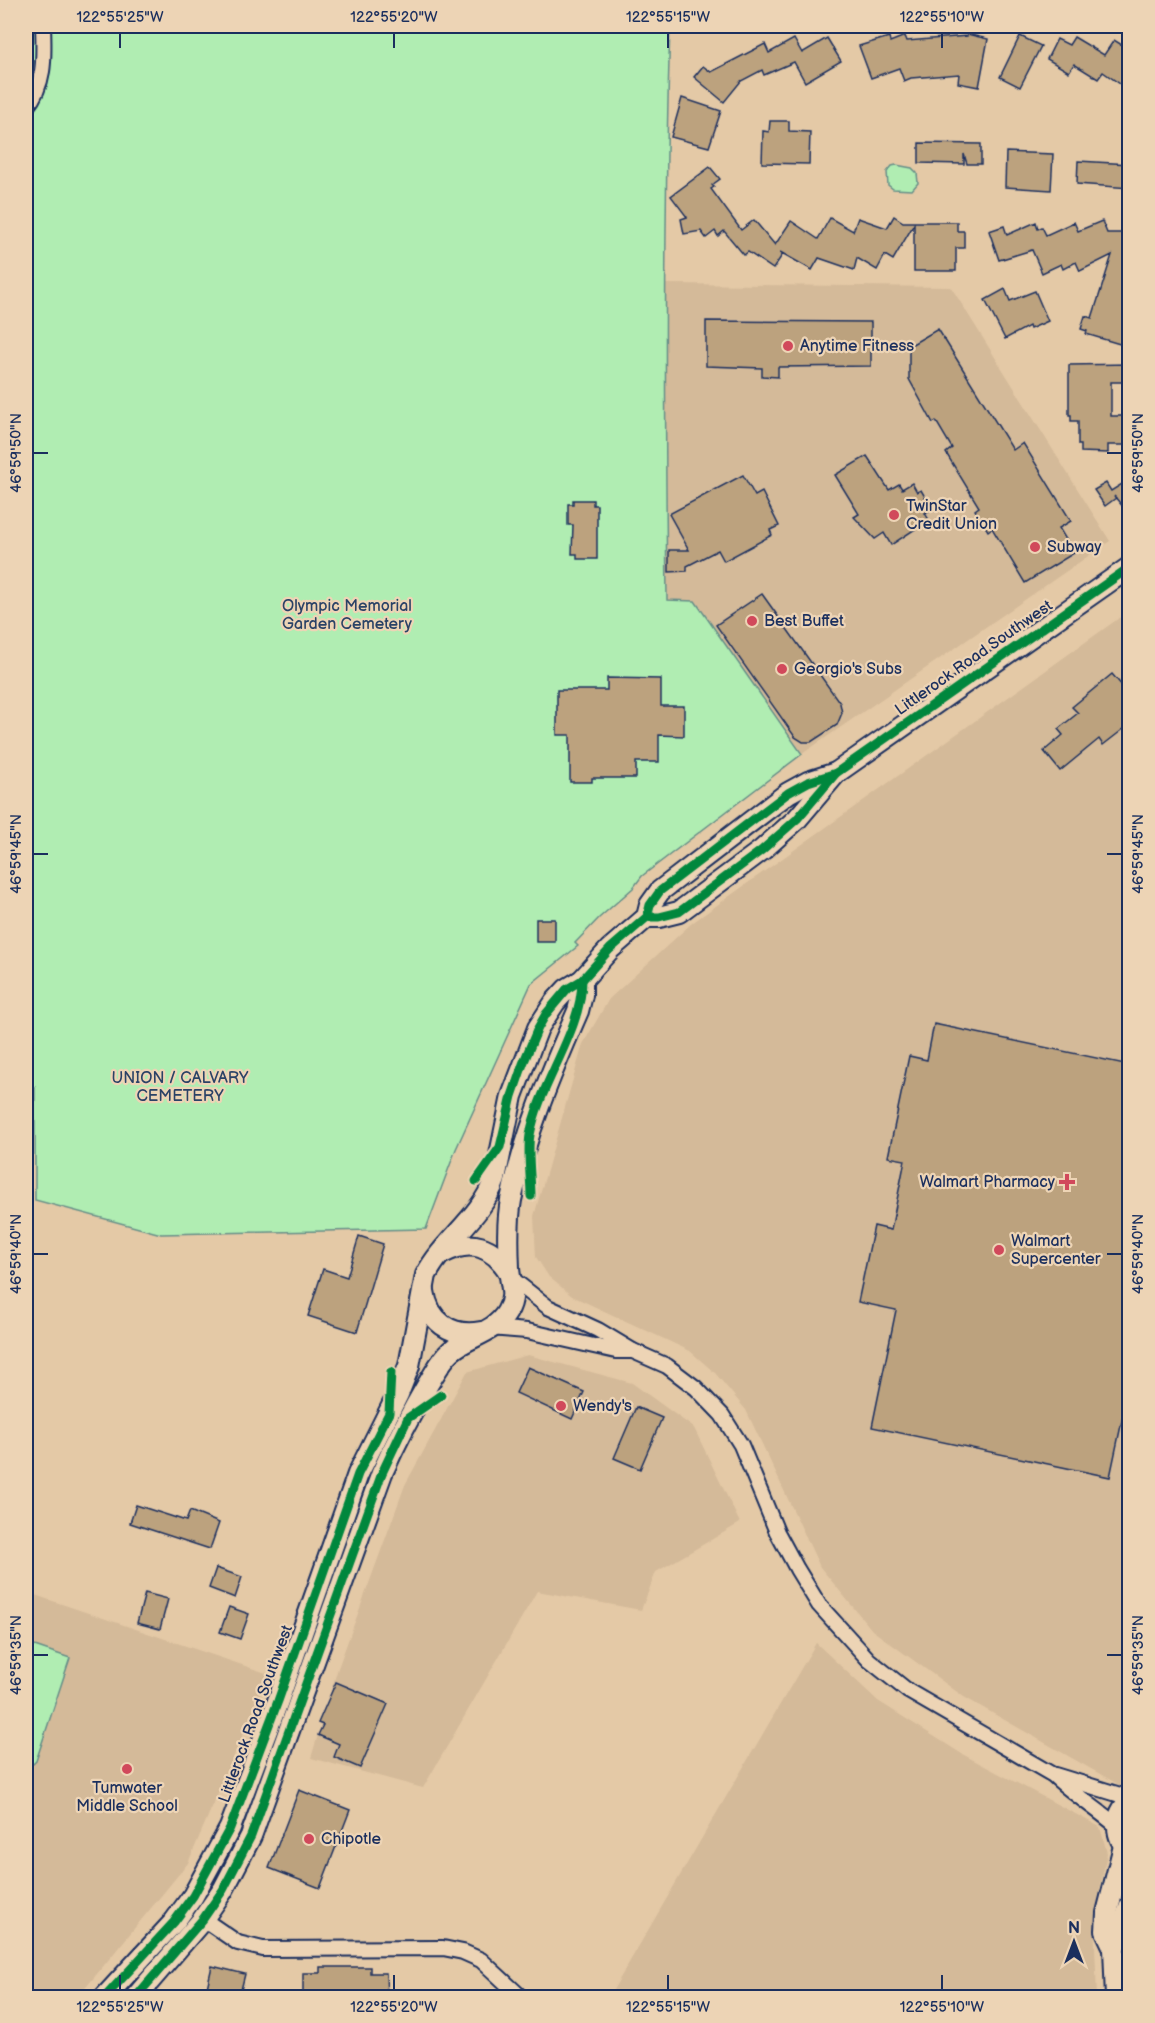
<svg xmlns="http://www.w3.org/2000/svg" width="1155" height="2023" font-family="'Balsamiq Sans',sans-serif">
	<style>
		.built { fill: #d4ba99 }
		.green { fill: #b0edb2; stroke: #668e88; stroke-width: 1.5 }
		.building { fill: #bca27e; stroke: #1b2f5e; stroke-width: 1.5 }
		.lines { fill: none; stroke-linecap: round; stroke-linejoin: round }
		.street-casing { stroke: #1b2f5e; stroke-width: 18 }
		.secondary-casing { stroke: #1b2f5e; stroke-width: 24 }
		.street { stroke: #edd4b5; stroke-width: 14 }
		.secondary { stroke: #edd4b5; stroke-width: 20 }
		.cycleway-casing { stroke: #edd4b5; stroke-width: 13 }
		.cycleway { stroke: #00873e; stroke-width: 9 }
		.ticks { fill: none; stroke: #1b2f5e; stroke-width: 2 }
		.poi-dot { fill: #d1495b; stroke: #edd4b5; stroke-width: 2 }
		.labels { text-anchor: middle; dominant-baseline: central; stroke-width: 4.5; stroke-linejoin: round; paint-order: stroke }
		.poi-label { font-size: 16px; fill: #1b2f5e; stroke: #edd4b5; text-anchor: start }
		.park-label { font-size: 16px; fill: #2a4266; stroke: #edd4b5 }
		.street-label { font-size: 16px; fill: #1b2f5e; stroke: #edd4b5 }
		.neatline { fill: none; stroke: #1b2f5e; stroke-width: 2 }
		.ticks-label { font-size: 15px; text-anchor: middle; fill: #1b2f5e }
	</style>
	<rect width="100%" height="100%" fill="#e4c9a6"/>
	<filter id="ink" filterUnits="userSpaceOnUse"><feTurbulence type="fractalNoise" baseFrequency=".0167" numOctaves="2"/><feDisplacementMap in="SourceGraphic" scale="12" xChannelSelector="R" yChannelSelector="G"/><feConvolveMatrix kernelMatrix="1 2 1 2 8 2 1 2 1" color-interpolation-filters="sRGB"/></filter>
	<g filter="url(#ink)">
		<!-- built -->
		<g class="built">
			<path d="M 665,284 L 951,287 L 1110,541 L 802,754 L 695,601 L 667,601 Z"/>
			<path d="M 1129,611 L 1129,1788 L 1123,1787 L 964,1697 L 872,1630 L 820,1567 L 746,1410 L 715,1373 L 690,1351 L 572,1296 L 549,1277 L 536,1257 L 534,1216 L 583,1044 L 609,999 L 692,923 Z"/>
			<path d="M 528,1355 L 632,1383 L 694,1428 L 740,1523 L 656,1572 L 641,1610 L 537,1591 L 423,1788 L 311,1758 L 338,1668 L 405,1485 L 467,1372 Z"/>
			<path d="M 26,1592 L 269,1674 L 188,1863 L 78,1997 L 26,1998 Z"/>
			<path d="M 816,1643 L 878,1701 L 962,1754 L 1100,1827 L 1107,1853 L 1094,1921 L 1097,1997 L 609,1997 Z"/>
		</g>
		<!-- green -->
		<g class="green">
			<path d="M 204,26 L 670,26 C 664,217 665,409 667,600 L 695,601 L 802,754 L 642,876 L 633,888 L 599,918 L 575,943 L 578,946 L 531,984 L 456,1149 L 426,1229 L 161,1234 L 35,1200 L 35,1087 L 26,1086 L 26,28 L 164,28 Z"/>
			<path d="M 896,165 L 912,168 L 917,173 L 918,183 L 912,190 L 893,189 L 888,185 L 887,172 L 892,166 Z"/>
			<path d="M 26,1643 L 70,1658 L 36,1761 L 33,1764 L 26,1757 Z"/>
		</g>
		<!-- building -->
		<g class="building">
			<path d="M 967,34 L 988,39 L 979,87 L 958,83 L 959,74 L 911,78 L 904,81 L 899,68 L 871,78 L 859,46 L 889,37 L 890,42 L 905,36 L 907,41 L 967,36 Z"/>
			<path d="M 1020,36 L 1041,46 L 1020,87 L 1000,77 Z"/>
			<path d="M 1074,37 L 1104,55 L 1114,40 L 1130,50 L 1130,91 L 1103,72 L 1098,79 L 1074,64 L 1069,72 L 1047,59 L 1057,39 L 1069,45 Z"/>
			<path d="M 827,38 L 841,61 L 805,82 L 794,62 L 764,75 L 762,70 L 741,81 L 724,102 L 694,77 L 703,66 L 711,72 L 765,44 L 769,53 L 794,39 L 802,53 Z"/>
			<path d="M 682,98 L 721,111 L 709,147 L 671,137 Z"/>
			<path d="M 770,121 L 789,121 L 789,131 L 810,132 L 809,164 L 762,163 L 763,131 L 769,132 Z"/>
			<path d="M 919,143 L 981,144 L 981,164 L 967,164 L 964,154 L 964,164 L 919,163 Z"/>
			<path d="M 1006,152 L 1053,154 L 1051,190 L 1005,187 Z"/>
			<path d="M 1078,161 L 1130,164 L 1130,188 L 1077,184 Z"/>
			<path d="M 710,167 L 720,179 L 712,185 L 714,187 L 711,189 L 741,230 L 754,220 L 775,245 L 791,221 L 818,239 L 830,218 L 853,231 L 858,218 L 887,228 L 894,216 L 903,222 L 957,222 L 957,231 L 964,231 L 964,248 L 956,248 L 956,271 L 914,271 L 914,224 L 893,260 L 885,255 L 877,270 L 857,258 L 854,270 L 819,258 L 812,270 L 780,252 L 783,254 L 773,269 L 748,252 L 744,255 L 724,231 L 718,236 L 715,231 L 706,238 L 701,231 L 684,234 L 681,219 L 687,217 L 671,196 Z"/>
			<path d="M 1102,221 L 1107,233 L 1130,233 L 1130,347 L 1086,334 L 1087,331 L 1081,329 L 1085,316 L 1092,318 L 1112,255 L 1080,271 L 1076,262 L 1063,269 L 1061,264 L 1042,273 L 1032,250 L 999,260 L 989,231 L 1004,226 L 1007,235 L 1036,222 L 1038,229 L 1042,227 L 1046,235 L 1074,222 L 1078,231 Z"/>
			<path d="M 1005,289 L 1010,301 L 1035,291 L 1048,321 L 1030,329 L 1029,326 L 1005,339 L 985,300 Z"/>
			<path d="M 706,321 L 871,322 L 871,366 L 778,367 L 778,377 L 762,376 L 762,368 L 706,366 Z"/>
			<path d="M 938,329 L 1013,450 L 1023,443 L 1071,521 L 1059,528 L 1074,553 L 1025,583 L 992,528 L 988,531 L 975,510 L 979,507 L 946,453 L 952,448 L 936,421 L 933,423 L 909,379 L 909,346 Z"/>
			<path d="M 1130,364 L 1130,382 L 1111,382 L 1111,416 L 1130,416 L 1130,445 L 1108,445 L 1108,453 L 1081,452 L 1081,445 L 1078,445 L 1078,421 L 1071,421 L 1071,415 L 1069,415 L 1069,365 Z"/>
			<path d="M 867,456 L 889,490 L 899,484 L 902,489 L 912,483 L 917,492 L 921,490 L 932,509 L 925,513 L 929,520 L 891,545 L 884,533 L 875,539 L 854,517 L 859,514 L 835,475 Z"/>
			<path d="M 743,475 L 755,496 L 762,492 L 779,526 L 770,530 L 772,535 L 724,561 L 718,550 L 687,566 L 687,571 L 669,572 L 669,550 L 689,550 L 669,514 Z"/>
			<path d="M 1130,479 L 1130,515 L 1114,496 L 1116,498 L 1105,506 L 1094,490 L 1106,483 L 1111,491 Z"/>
			<path d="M 573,500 L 593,500 L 593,505 L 597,505 L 597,559 L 577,559 L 577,554 L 572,554 L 573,525 L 568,525 L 568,504 L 573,504 Z"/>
			<path d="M 762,594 L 840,703 L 842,713 L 837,725 L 811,742 L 803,742 L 795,737 L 716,625 Z"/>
			<path d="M 1112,674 L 1130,695 L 1130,724 L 1103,745 L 1099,739 L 1060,771 L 1044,751 L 1063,735 L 1058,729 L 1078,713 L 1072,707 Z"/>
			<path d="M 607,678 L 661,679 L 661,706 L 684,706 L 684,736 L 659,735 L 659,762 L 636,762 L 636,778 L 592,778 L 592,782 L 570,782 L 570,735 L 557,735 L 557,690 L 607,690 Z"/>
			<rect x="536" y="919" width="19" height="23"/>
			<path d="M 934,1024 L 1130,1065 L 1130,1383 L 1110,1477 L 872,1427 L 896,1310 L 858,1302 L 874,1226 L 891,1230 L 905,1160 L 888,1157 L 909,1056 L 927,1060 Z"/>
			<path d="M 359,1236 L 383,1244 L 357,1332 L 308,1316 L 323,1269 L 347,1277 Z"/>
			<path d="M 528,1367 L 584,1392 L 572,1419 L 516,1393 Z"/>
			<path d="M 636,1407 L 662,1418 L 640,1469 L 614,1458 Z"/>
			<path d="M 136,1505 L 186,1521 L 190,1511 L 219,1523 L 210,1549 L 130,1523 Z"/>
			<path d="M 216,1568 L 242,1577 L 235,1598 L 209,1588 Z"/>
			<path d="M 145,1593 L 168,1599 L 160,1629 L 137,1623 Z"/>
			<path d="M 229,1607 L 249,1614 L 240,1639 L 220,1632 Z"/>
			<path d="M 336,1682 L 388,1704 L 360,1768 L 334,1757 L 339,1744 L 318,1735 L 323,1725 L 318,1723 Z"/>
			<path d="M 299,1790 L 350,1810 L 320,1888 L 269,1868 Z"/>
			<path d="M 212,1966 L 245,1974 L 239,1998 L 210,1998 L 212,1989 L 207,1988 Z"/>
			<path d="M 320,1967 L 370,1967 L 370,1973 L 386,1973 L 387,1998 L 303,1998 L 303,1973 L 320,1973 Z"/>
		</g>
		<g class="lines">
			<!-- street casing -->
			<g class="street-casing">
				<g id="street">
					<path d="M 26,108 C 46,83 44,56 43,26"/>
					<path d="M 511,1278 L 548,1307 L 598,1330 L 633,1351 L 667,1366 L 696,1388 L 722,1415 L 741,1445 L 777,1532 L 797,1569 L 819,1605 L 869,1660 L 908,1691 L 1053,1775 C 1073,1794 1096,1808 1117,1826"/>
					<path d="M 490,1328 L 527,1331 L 616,1351 L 633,1351"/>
					<path d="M 1055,1775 L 1130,1798"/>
					<path d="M 203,1919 L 238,1943 L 263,1949 L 443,1948 L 463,1952 L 481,1960 L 522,1998"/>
				</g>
			</g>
			<!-- secondary casing -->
			<g class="secondary-casing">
				<g id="secondary">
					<path d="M 647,917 L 659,917 L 679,912 L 762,850 L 797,819 L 836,773 L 1130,567"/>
					<path d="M 443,1253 C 471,1238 493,1246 509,1272"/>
					<path d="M 424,1291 C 428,1321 451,1338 481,1332"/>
					<path d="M 1130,1801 C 1114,1815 1114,1837 1130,1851"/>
					<path d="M 1114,1948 L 1106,1931 L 1107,1913 L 1124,1846"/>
					<path d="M 104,1998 L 174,1922 L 193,1896 L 230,1828 L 278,1701 L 358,1474 L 398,1394 L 409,1366 L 426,1275 C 444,1240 481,1218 495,1179 L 512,1096 L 538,1028 L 555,1002 L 567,989 L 582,980 L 610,949 L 647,917 L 650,905 L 660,891 L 788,793 L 808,782 L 836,773"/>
					<path d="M 135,1998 L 203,1919 L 223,1890 L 251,1836 L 382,1473 C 396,1442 411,1413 428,1384 C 435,1373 441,1360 451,1351 C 468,1336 495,1333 507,1312 C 517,1295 510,1285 509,1268 C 508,1246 507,1222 511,1200 C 525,1135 551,1073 578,1011 L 582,995 L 582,980"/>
					<path d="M 1116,1998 L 1114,1948 L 1130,1906"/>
				</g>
			</g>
			<!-- street -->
			<use href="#street" class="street"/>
			<!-- secondary -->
			<use href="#secondary" class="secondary"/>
			<!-- cycleway casing -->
			<g class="cycleway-casing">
				<g id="cycleway">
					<path d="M 647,917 L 659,917 L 679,912 L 762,850 L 797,819 L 836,773 L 1130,567"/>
					<path d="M 476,1181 L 500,1147 L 512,1096 L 523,1064 L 538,1028 L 546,1014 L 567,989 L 582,980 L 610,949 L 647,917 L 650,905 L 660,891 L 788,793 L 808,782 L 836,773"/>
					<path d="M 531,1196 C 531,1178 527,1152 530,1135 C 539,1084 582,1031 582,980"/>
					<path d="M 104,1998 L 174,1922 L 193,1896 L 230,1828 L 278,1701 L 358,1474 L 389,1413 L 391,1372"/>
					<path d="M 135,1998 L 203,1919 L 223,1890 L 251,1836 L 382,1473 L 408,1418 L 441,1395"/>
				</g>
			</g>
			<!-- cycleway -->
			<use href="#cycleway" class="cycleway"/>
		</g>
	</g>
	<!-- ticks -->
	<path class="ticks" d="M 120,33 L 120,48M 394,33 L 394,48M 668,33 L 668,48M 942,33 L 942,48M 33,453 L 48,453M 1107,453 L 1122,453M 33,854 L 48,854M 1107,854 L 1122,854M 33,1254 L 48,1254M 1107,1254 L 1122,1254M 33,1655 L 48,1655M 1107,1655 L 1122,1655M 120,1975 L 120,1990M 394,1975 L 394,1990M 668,1975 L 668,1990M 942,1975 L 942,1990"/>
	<!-- markers -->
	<g class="poi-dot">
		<circle cx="788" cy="346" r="6"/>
		<circle cx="894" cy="515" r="6"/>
		<circle cx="1035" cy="547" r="6"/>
		<circle cx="752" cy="621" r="6"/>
		<circle cx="782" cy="669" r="6"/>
		<path d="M1064 1173h6v6h6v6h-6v6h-6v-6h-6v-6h6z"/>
		<circle cx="999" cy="1250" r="6"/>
		<circle cx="561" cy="1406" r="6"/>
		<circle cx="127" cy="1769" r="6"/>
		<circle cx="309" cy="1839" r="6"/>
	</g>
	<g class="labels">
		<!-- poi labels -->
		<g class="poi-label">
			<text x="800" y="346">Anytime Fitness</text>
			<text x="906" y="506">TwinStar<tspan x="906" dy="18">Credit Union</tspan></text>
			<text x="1047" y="547">Subway</text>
			<text x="764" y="621">Best Buffet</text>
			<text x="794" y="669">Georgio's Subs</text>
			<text x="1055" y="1182" text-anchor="end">Walmart Pharmacy</text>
			<text x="1011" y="1241">Walmart<tspan x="1011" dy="18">Supercenter</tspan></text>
			<text x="573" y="1406">Wendy's</text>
			<text x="127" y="1788" text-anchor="middle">Tumwater<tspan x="127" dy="18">Middle School</tspan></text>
			<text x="321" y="1839">Chipotle</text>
		</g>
		<!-- park labels -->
		<g class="park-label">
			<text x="347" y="606">Olympic Memorial<tspan x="347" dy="18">Garden Cemetery</tspan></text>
			<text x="180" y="1078">UNION / CALVARY<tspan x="180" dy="18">CEMETERY</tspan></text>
		</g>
		<!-- street labels -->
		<g class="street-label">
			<text transform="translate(974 658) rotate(-35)">Littlerock Road Southwest</text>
			<text transform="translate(256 1714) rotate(-70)">Littlerock Road Southwest</text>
		</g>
	</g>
	<!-- margin -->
	<rect width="1155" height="2023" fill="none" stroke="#edd4b5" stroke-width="66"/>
	<!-- north arrow -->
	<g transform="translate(1074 1942)" stroke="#edd4b5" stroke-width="4.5" paint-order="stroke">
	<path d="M0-4.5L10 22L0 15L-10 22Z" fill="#1b2f5e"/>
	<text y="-9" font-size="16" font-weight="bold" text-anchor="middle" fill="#1b2f5e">N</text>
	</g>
	<rect x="33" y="33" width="1089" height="1957" class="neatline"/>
	<g class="ticks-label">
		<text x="120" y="22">122°55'25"W</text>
		<text x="394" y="22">122°55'20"W</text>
		<text x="668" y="22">122°55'15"W</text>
		<text x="942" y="22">122°55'10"W</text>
		<text transform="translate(16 453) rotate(-90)" y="5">46°59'50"N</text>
		<text transform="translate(1138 453) rotate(-90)" y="5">46°59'50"N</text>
		<text transform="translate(16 854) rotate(-90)" y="5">46°59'45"N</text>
		<text transform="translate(1138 854) rotate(-90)" y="5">46°59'45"N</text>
		<text transform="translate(16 1254) rotate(-90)" y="5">46°59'40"N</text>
		<text transform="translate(1138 1254) rotate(-90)" y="5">46°59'40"N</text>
		<text transform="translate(16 1655) rotate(-90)" y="5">46°59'35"N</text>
		<text transform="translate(1138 1655) rotate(-90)" y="5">46°59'35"N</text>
		<text x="120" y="2012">122°55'25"W</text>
		<text x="394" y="2012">122°55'20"W</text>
		<text x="668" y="2012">122°55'15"W</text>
		<text x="942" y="2012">122°55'10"W</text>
	</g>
</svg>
